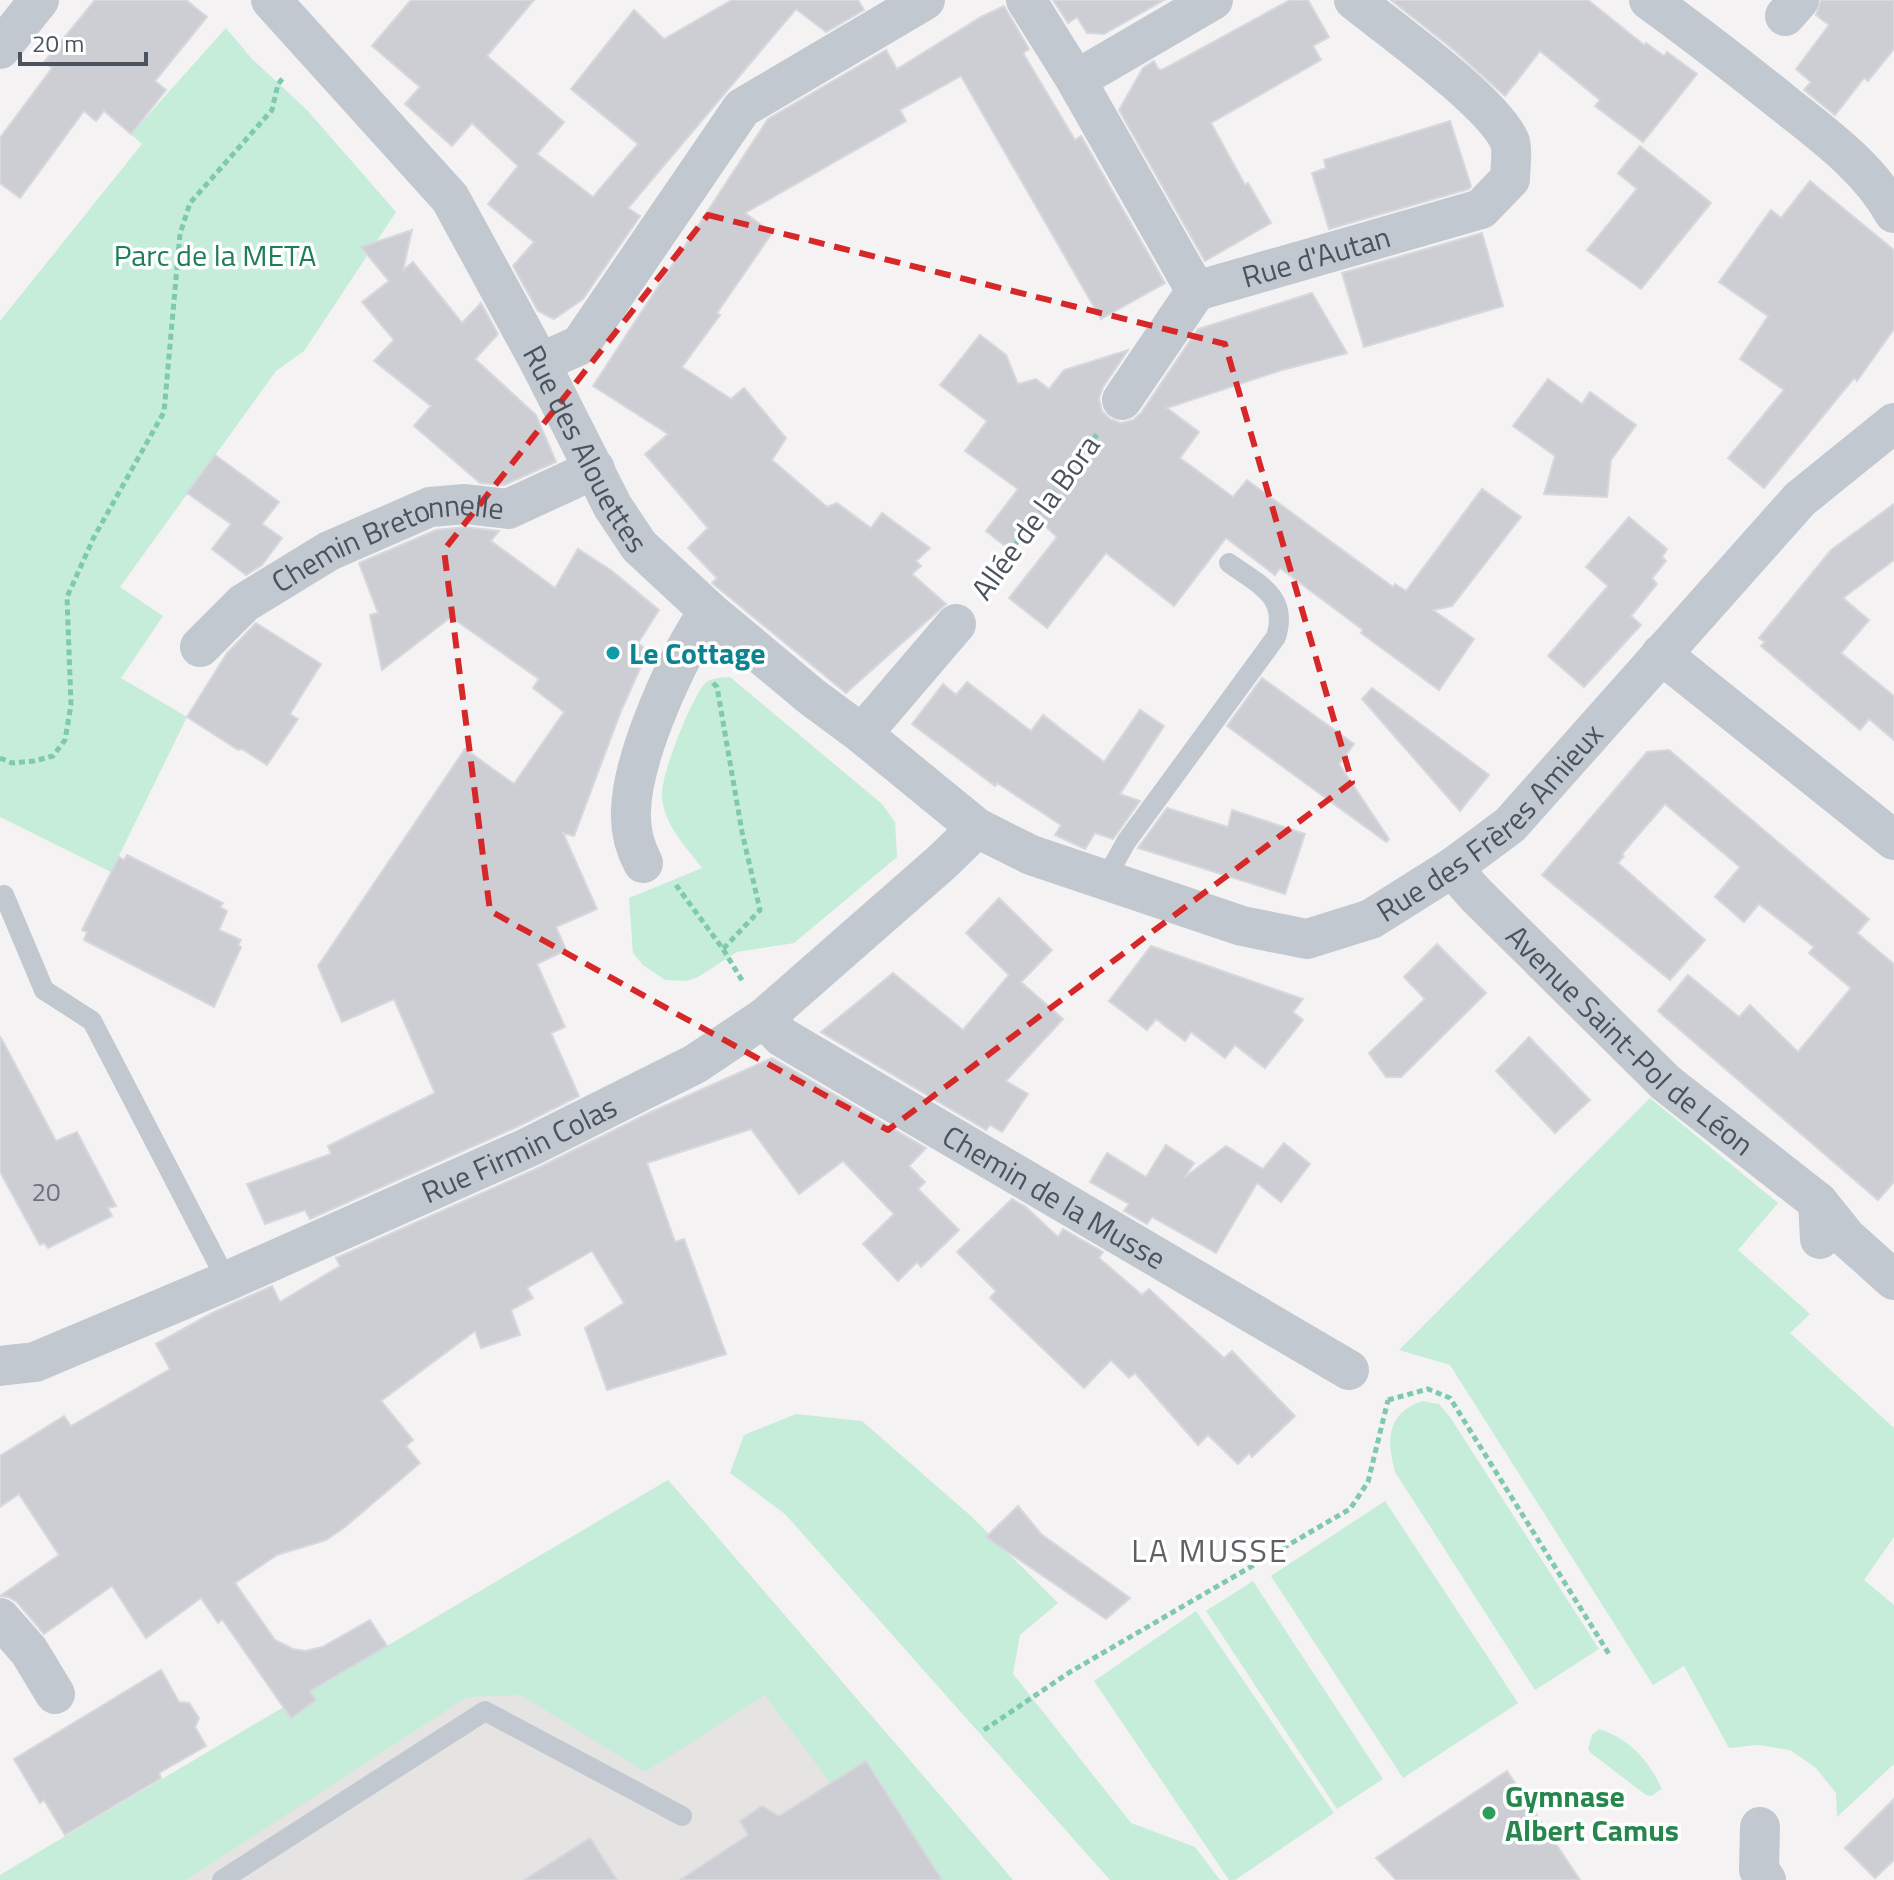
<svg xmlns="http://www.w3.org/2000/svg" width="1894" height="1880" font-family="'Titillium Web',sans-serif">
	<style>
		.education { fill: #e5e4e3 }
		.green { fill: #c5edd9 }
		.building { fill: #ccced4; stroke: #d7d8dd; stroke-width: 2 }
		.lines { fill: none; stroke-linecap: round; stroke-linejoin: round }
		.path { stroke: #7fc9ad; stroke-width: 5; stroke-dasharray: 6 4; stroke-linecap: butt }
		.lane { stroke: #c1c8cf; stroke-width: 20 }
		.street { stroke: #c1c8cf; stroke-width: 40 }
		.marked { fill: none; stroke: #d62828; stroke-width: 6; stroke-dasharray: 16 10; stroke-linejoin: round }
		.culture-dot { fill: #0f9aa8; stroke: #fff; stroke-width: 3 }
		.leisure-dot { fill: #2e9e5b; stroke: #fff; stroke-width: 3 }
		.labels { text-anchor: middle; dominant-baseline: central; stroke-width: 7; stroke-linejoin: round; paint-order: stroke }
		.number-label { font-size: 26px; fill: #6b727c }
		.park-label { font-size: 30px; fill: #1f7d59; stroke: #fff }
		.street-label { font-size: 30px; fill: #4b535e; stroke: #fff }
		.culture-label { font-size: 30px; font-weight: bold; fill: #0d838f; stroke: #fff; text-anchor: start }
		.leisure-label { font-size: 30px; font-weight: bold; fill: #27864d; stroke: #fff; text-anchor: start }
		.neighbourhood-label { font-size: 32px; letter-spacing: 2px; fill: #5f6166; stroke: #fff }
	</style>
	<rect width="100%" height="100%" fill="#f4f2f2"/>
	<!-- education -->
	<path class="education" d="M 668,1480 L 1013,1880 L 0,1880 L 0,1875 Z"/>
	<!-- green -->
	<g class="green">
		<path d="M 226,28 L 252,59 L 307,110 L 396,212 L 304,351 L 276,371 L 120,587 L 163,616 L 121,678 L 187,717 L 111,872 L 0,817 L 0,321 L 142,144 L 131,134 Z"/>
		<path d="M 730,677 L 882,804 L 895,822 L 897,857 L 794,943 L 737,952 L 698,977 L 687,981 L 665,980 L 643,965 L 633,953 L 629,898 L 702,868 C 685,845 666,828 662,798 C 659,779 690,703 702,687 C 709,677 719,678 730,677 Z"/>
		<path d="M 1650,1098 L 1778,1203 L 1738,1250 L 1810,1314 L 1790,1333 L 1894,1428 L 1894,1537 L 1864,1580 L 1894,1605 L 1894,1764 L 1837,1817 L 1836,1793 L 1816,1768 L 1790,1750 L 1758,1745 L 1729,1748 L 1684,1666 L 1653,1685 L 1450,1365 L 1399,1350 Z"/>
		<path d="M 1422,1401 L 1439,1404 L 1450,1417 L 1599,1649 L 1535,1690 L 1395,1472 C 1386,1438 1387,1414 1422,1401 Z"/>
		<path d="M 796,1414 L 862,1421 L 972,1517 L 1058,1603 L 1020,1635 L 1013,1674 L 1131,1823 L 1195,1847 L 1220,1880 L 1110,1880 L 785,1514 L 730,1473 L 744,1435 Z"/>
		<path d="M 668,1480 L 1013,1880 L 942,1880 L 866,1761 L 830,1783 L 765,1695 L 645,1772 L 521,1695 L 467,1697 L 186,1880 L 0,1880 L 0,1875 Z"/>
		<path d="M 1385,1501 L 1518,1703 L 1403,1778 L 1271,1576 Z"/>
		<path d="M 1253,1581 L 1383,1779 L 1337,1809 L 1206,1611 Z"/>
		<path d="M 1196,1611 L 1334,1813 L 1235,1880 L 1229,1880 L 1094,1681 Z"/>
		<path d="M 1599,1729 C 1630,1739 1648,1760 1662,1789 L 1651,1796 L 1646,1795 L 1591,1753 L 1588,1749 L 1592,1735 Z"/>
	</g>
	<!-- building -->
	<g class="building">
		<path d="M 95,0 L 186,0 L 207,17 L 155,81 L 166,90 L 131,134 L 104,111 L 96,121 L 84,111 L 20,198 L 0,183 L 0,138 L 52,68 L 44,62 Z"/>
		<path d="M 411,0 L 534,0 L 487,56 L 564,122 L 537,154 L 593,197 L 638,144 L 571,89 L 634,10 L 664,39 L 732,0 L 858,0 L 864,10 L 826,32 L 796,9 L 628,208 L 640,216 L 583,299 L 554,319 L 538,311 L 513,266 L 534,242 L 488,204 L 518,166 L 472,123 L 452,146 L 405,104 L 420,87 L 372,46 Z"/>
		<path d="M 1053,0 L 1164,0 L 1104,34 L 1087,33 L 1077,17 L 1068,23 Z"/>
		<path d="M 1290,0 L 1308,0 L 1329,37 L 1313,46 L 1321,60 L 1211,123 L 1245,185 L 1248,183 L 1271,223 L 1205,261 L 1119,110 L 1143,68 L 1154,61 L 1158,69 L 1162,70 Z"/>
		<path d="M 1391,0 L 1588,0 L 1644,45 L 1646,43 L 1664,56 L 1667,52 L 1697,74 L 1643,142 L 1595,106 L 1600,100 L 1540,51 L 1505,96 L 1454,50 Z"/>
		<path d="M 1821,0 L 1894,0 L 1894,49 L 1868,81 L 1864,78 L 1835,115 L 1804,90 L 1811,82 L 1796,69 L 1829,25 L 1816,15 Z"/>
		<path d="M 1004,6 L 1029,49 L 1023,53 L 1075,140 L 1081,136 L 1165,283 L 1101,319 L 961,76 L 900,110 L 906,121 L 745,213 L 772,233 L 717,313 L 720,315 L 682,367 L 731,399 L 744,388 L 786,438 L 772,460 L 827,507 L 837,503 L 871,528 L 882,513 L 930,548 L 916,561 L 921,566 L 912,574 L 946,604 L 846,693 L 712,583 L 717,578 L 688,548 L 708,528 L 645,454 L 668,434 L 593,386 L 768,119 L 886,50 L 897,69 L 981,17 Z"/>
		<path d="M 1450,121 L 1471,186 L 1469,189 L 1329,229 L 1312,173 L 1326,168 L 1324,160 Z"/>
		<path d="M 1640,146 L 1711,203 L 1641,289 L 1587,250 L 1637,189 L 1618,173 Z"/>
		<path d="M 1810,181 L 1894,250 L 1894,329 L 1857,381 L 1854,378 L 1764,488 L 1728,458 L 1784,390 L 1740,359 L 1768,316 L 1719,282 L 1771,210 L 1781,218 Z"/>
		<path d="M 412,230 L 403,270 L 413,262 L 462,323 L 481,303 L 498,334 L 475,359 L 536,415 L 556,462 L 504,485 L 480,483 L 414,426 L 431,406 L 374,361 L 394,340 L 362,302 L 389,281 L 361,247 Z"/>
		<path d="M 1482,233 L 1503,306 L 1364,347 L 1342,273 Z"/>
		<path d="M 1312,293 L 1347,353 L 1282,370 L 1167,408 L 1199,432 L 1180,458 L 1233,497 L 1247,480 L 1393,587 L 1395,584 L 1406,591 L 1482,489 L 1521,517 L 1452,606 L 1433,610 L 1474,639 L 1439,690 L 1361,633 L 1363,630 L 1280,568 L 1275,575 L 1226,538 L 1174,606 L 1106,553 L 1047,628 L 1009,598 L 1057,537 L 1042,523 L 1010,550 L 986,531 L 1018,489 L 965,451 L 987,421 L 940,385 L 980,335 L 1006,355 L 1018,384 L 1036,379 L 1049,389 L 1064,370 L 1128,350 L 1103,387 L 1099,398 L 1102,411 L 1110,419 L 1121,423 L 1133,420 L 1141,413 L 1198,329 Z"/>
		<path d="M 1548,379 L 1582,404 L 1590,392 L 1636,425 L 1611,460 L 1607,497 L 1544,494 L 1555,456 L 1513,426 Z"/>
		<path d="M 215,455 L 279,502 L 262,524 L 282,538 L 262,565 L 246,575 L 212,549 L 231,524 L 187,493 Z"/>
		<path d="M 1894,504 L 1894,560 L 1843,598 L 1869,620 L 1841,653 L 1894,696 L 1894,740 L 1869,719 L 1860,730 L 1761,646 L 1765,642 L 1759,638 L 1831,550 Z"/>
		<path d="M 1629,517 L 1667,549 L 1662,557 L 1666,561 L 1652,578 L 1657,584 L 1631,616 L 1641,625 L 1584,687 L 1548,656 L 1608,586 L 1586,567 Z"/>
		<path d="M 465,527 L 499,531 L 491,541 L 555,588 L 578,549 L 612,571 L 659,610 L 638,643 L 648,651 L 621,711 L 574,836 L 563,833 L 597,909 L 556,927 L 566,950 L 537,964 L 565,1027 L 551,1033 L 579,1096 L 519,1126 L 310,1219 L 305,1210 L 265,1224 L 247,1184 L 331,1154 L 328,1146 L 435,1093 L 394,999 L 342,1022 L 318,966 L 465,749 L 514,784 L 564,712 L 533,688 L 539,679 L 451,617 L 382,670 L 370,615 L 378,613 L 359,563 L 436,530 Z"/>
		<path d="M 256,623 L 321,664 L 290,714 L 298,719 L 267,765 L 242,749 L 238,750 L 187,717 L 227,653 Z"/>
		<path d="M 1262,678 L 1354,744 L 1339,764 L 1389,839 L 1386,842 L 1227,726 Z"/>
		<path d="M 967,682 L 1031,731 L 1043,715 L 1104,762 L 1140,710 L 1164,726 L 1120,794 L 1140,801 L 1113,839 L 1095,833 L 1085,849 L 1055,835 L 1061,825 L 997,783 L 995,786 L 912,724 L 943,684 L 956,695 Z"/>
		<path d="M 1372,688 L 1489,775 L 1460,811 L 1362,699 Z"/>
		<path d="M 1669,750 L 1869,919 L 1857,933 L 1894,964 L 1894,1182 L 1878,1200 L 1658,1011 L 1688,975 L 1739,1017 L 1750,1005 L 1798,1052 L 1851,988 L 1809,953 L 1814,947 L 1759,904 L 1744,922 L 1715,897 L 1740,867 L 1665,804 L 1622,854 L 1624,856 L 1618,863 L 1705,940 L 1670,980 L 1542,875 L 1647,752 Z"/>
		<path d="M 1167,808 L 1228,827 L 1232,810 L 1305,834 L 1285,894 L 1138,848 Z"/>
		<path d="M 127,855 L 223,903 L 220,907 L 227,911 L 219,930 L 241,940 L 238,945 L 241,947 L 214,1007 L 84,940 L 87,932 L 82,930 L 119,857 L 124,860 Z"/>
		<path d="M 999,898 L 1052,950 L 1021,982 L 1063,1019 L 1006,1081 L 1028,1094 L 1002,1132 L 990,1125 L 986,1130 L 821,1032 L 893,973 L 963,1030 L 1009,975 L 966,933 Z"/>
		<path d="M 1437,944 L 1486,993 L 1401,1077 L 1386,1077 L 1369,1053 L 1425,999 L 1404,977 Z"/>
		<path d="M 1151,946 L 1303,999 L 1293,1012 L 1303,1020 L 1265,1068 L 1235,1045 L 1225,1058 L 1191,1032 L 1185,1041 L 1156,1019 L 1147,1030 L 1109,1001 Z"/>
		<path d="M 0,1036 L 56,1141 L 77,1132 L 116,1206 L 108,1208 L 112,1216 L 48,1248 L 44,1243 L 40,1245 L 0,1172 Z"/>
		<path d="M 1529,1037 L 1590,1100 L 1555,1133 L 1496,1071 Z"/>
		<path d="M 772,1058 L 926,1148 L 909,1166 L 925,1182 L 918,1189 L 959,1230 L 921,1267 L 917,1262 L 898,1281 L 863,1244 L 894,1214 L 843,1161 L 799,1194 L 751,1129 L 647,1163 L 675,1242 L 684,1239 L 726,1354 L 607,1390 L 585,1328 L 624,1303 L 592,1251 L 527,1288 L 533,1298 L 511,1310 L 520,1335 L 481,1348 L 475,1331 L 381,1401 L 413,1440 L 406,1446 L 420,1463 L 345,1527 L 326,1540 L 277,1555 L 235,1583 L 275,1640 L 293,1649 L 305,1651 L 322,1647 L 370,1620 L 387,1646 L 310,1691 L 316,1700 L 291,1718 L 222,1619 L 218,1623 L 201,1598 L 146,1638 L 112,1586 L 44,1634 L 17,1602 L 8,1597 L 0,1596 L 59,1555 L 19,1494 L 0,1507 L 0,1456 L 64,1416 L 71,1426 L 170,1369 L 156,1344 L 214,1312 L 272,1286 L 280,1302 L 340,1266 L 336,1258 L 538,1168 L 651,1112 Z"/>
		<path d="M 1284,1143 L 1310,1164 L 1281,1202 L 1257,1183 L 1216,1253 L 1152,1217 L 1147,1224 L 1124,1211 L 1129,1204 L 1090,1182 L 1107,1153 L 1146,1177 L 1166,1145 L 1194,1163 L 1184,1178 L 1226,1146 L 1263,1169 Z"/>
		<path d="M 1012,1199 L 1026,1207 L 1058,1237 L 1063,1229 L 1103,1252 L 1099,1258 L 1142,1295 L 1149,1289 L 1224,1358 L 1232,1351 L 1295,1416 L 1252,1457 L 1249,1453 L 1238,1464 L 1208,1435 L 1198,1445 L 1135,1373 L 1129,1378 L 1111,1360 L 1084,1388 L 990,1298 L 996,1291 L 957,1252 Z"/>
		<path d="M 1018,1506 L 1041,1534 L 1130,1598 L 1106,1619 L 986,1537 Z"/>
		<path d="M 161,1670 L 179,1702 L 189,1703 L 199,1718 L 195,1727 L 206,1746 L 159,1773 L 161,1778 L 65,1835 L 44,1800 L 40,1803 L 14,1759 Z"/>
		<path d="M 866,1761 L 942,1880 L 680,1880 L 748,1835 L 740,1821 L 762,1806 L 779,1816 Z"/>
		<path d="M 1507,1771 L 1580,1880 L 1396,1880 L 1376,1858 Z"/>
		<path d="M 1894,1799 L 1894,1860 L 1875,1878 L 1845,1848 Z"/>
		<path d="M 590,1838 L 617,1880 L 524,1880 Z"/>
	</g>
	<g class="lines">
		<!-- path -->
		<g class="path">
			<path d="M 980,592 L 1098,433"/>
			<path d="M 713,683 L 717,687 L 742,832 L 760,910 L 723,949"/>
			<path d="M 0,758 L 12,763 L 34,761 L 53,756 L 65,740 L 71,705 L 67,597 L 94,537 L 164,412 L 180,234 L 190,203 L 272,110 L 278,84 L 284,77"/>
			<path d="M 676,885 L 723,949 L 743,982"/>
			<path d="M 1388,1400 L 1428,1389 L 1450,1398 L 1609,1654"/>
			<path d="M 984,1730 L 1070,1672 L 1350,1509 L 1368,1482 L 1388,1400"/>
		</g>
		<!-- lane -->
		<g class="lane">
			<path d="M 1105,880 L 1126,842 L 1276,637 C 1289,596 1258,584 1229,563"/>
			<path d="M 0,898 L 4,895 L 44,990 L 92,1021 L 227,1281"/>
			<path d="M 222,1880 L 485,1711 L 682,1816"/>
		</g>
		<!-- street -->
		<g class="street">
			<path id="s1" d="M 271,0 L 450,198 L 540,363 L 613,507 L 639,546 L 709,611 L 812,697 L 862,734 L 977,828 L 1031,855 L 1242,926 L 1307,939 L 1371,919 L 1452,868 L 1510,825 L 1800,499 L 1894,423"/>
			<path id="s2" d="M 1026,0 L 1076,80 L 1196,291 L 1481,209 L 1510,179 C 1510,169 1513,152 1510,142 C 1494,103 1390,29 1354,0"/>
			<path d="M 1649,0 C 1696,34 1741,69 1786,105 C 1825,136 1869,168 1894,213"/>
			<path d="M 1785,16 L 1799,0"/>
			<path d="M 0,49 L 39,0"/>
			<path d="M 1076,80 L 1213,0"/>
			<path d="M 540,363 L 580,345 L 742,108 L 925,0"/>
			<path d="M 1122,400 L 1196,291"/>
			<path id="s3" d="M 200,647 L 244,603 L 329,551 L 430,507 L 465,504 L 508,509 L 595,469"/>
			<path d="M 1661,654 L 1894,840"/>
			<path d="M 862,734 L 956,624"/>
			<path d="M 643,863 C 634,846 630,829 631,810 C 633,754 677,657 709,611"/>
			<path id="s4" d="M 1452,868 L 1476,895 L 1666,1083 L 1818,1202 L 1820,1239"/>
			<path id="s5" d="M 764,1018 L 782,1037 L 1349,1370"/>
			<path d="M 1818,1202 L 1847,1238 L 1894,1280"/>
			<path id="s6" d="M 0,1366 L 35,1362 L 227,1281 L 529,1147 L 695,1064 L 764,1018 L 942,862 L 977,828"/>
			<path d="M 0,1618 L 29,1651 L 55,1694"/>
			<path d="M 1760,1827 L 1759,1870 L 1766,1880"/>
		</g>
	</g>
	<!-- marked area -->
	<path class="marked" d="M 708,215 L 1225,344 L 1352,782 L 888,1130 L 490,911 L 444,550 Z"/>
	<!-- markers -->
	<circle class="culture-dot" cx="613" cy="653" r="8"/>
	<circle class="leisure-dot" cx="1489" cy="1813" r="8"/>
	<g class="labels">
		<!-- number labels -->
		<g class="number-label">
			<text x="46" y="1191">20</text>
		</g>
		<!-- park labels -->
		<g class="park-label">
			<text x="215" y="255">Parc de la META</text>
		</g>
		<!-- street labels -->
		<g class="street-label">
			<text stroke="none"><textPath href="#s2" startOffset="462">Rue d'Autan</textPath></text>
			<text stroke="none"><textPath href="#s1" startOffset="552">Rue des Alouettes</textPath></text>
			<text transform="translate(1035 517) rotate(-54)">Allée de la Bora</text>
			<text stroke="none"><textPath href="#s3" startOffset="222">Chemin Bretonnelle</textPath></text>
			<text stroke="none"><textPath href="#s1" startOffset="1674">Rue des Frères Amieux</textPath></text>
			<text stroke="none"><textPath href="#s4" startOffset="248">Avenue Saint-Pol de Léon</textPath></text>
			<text stroke="none"><textPath href="#s6" startOffset="564">Rue Firmin Colas</textPath></text>
			<text stroke="none"><textPath href="#s5" startOffset="342">Chemin de la Musse</textPath></text>
		</g>
		<!-- culture labels -->
		<g class="culture-label">
			<text x="629" y="653">Le Cottage</text>
		</g>
		<!-- leisure labels -->
		<g class="leisure-label">
			<text x="1505" y="1796">Gymnase<tspan x="1505" dy="34">Albert Camus</tspan></text>
		</g>
		<!-- neighbourhood labels -->
		<g class="neighbourhood-label">
			<text x="1210" y="1550">LA MUSSE</text>
		</g>
	</g>
	<!-- scale -->
	<path d="M20 52v12h126v-12" fill="none" stroke="#4b535e" stroke-width="4"/>
	<text x="32" y="52" font-size="24" fill="#4b535e" stroke="#ffffff" stroke-width="6" paint-order="stroke">20 m</text>
</svg>
